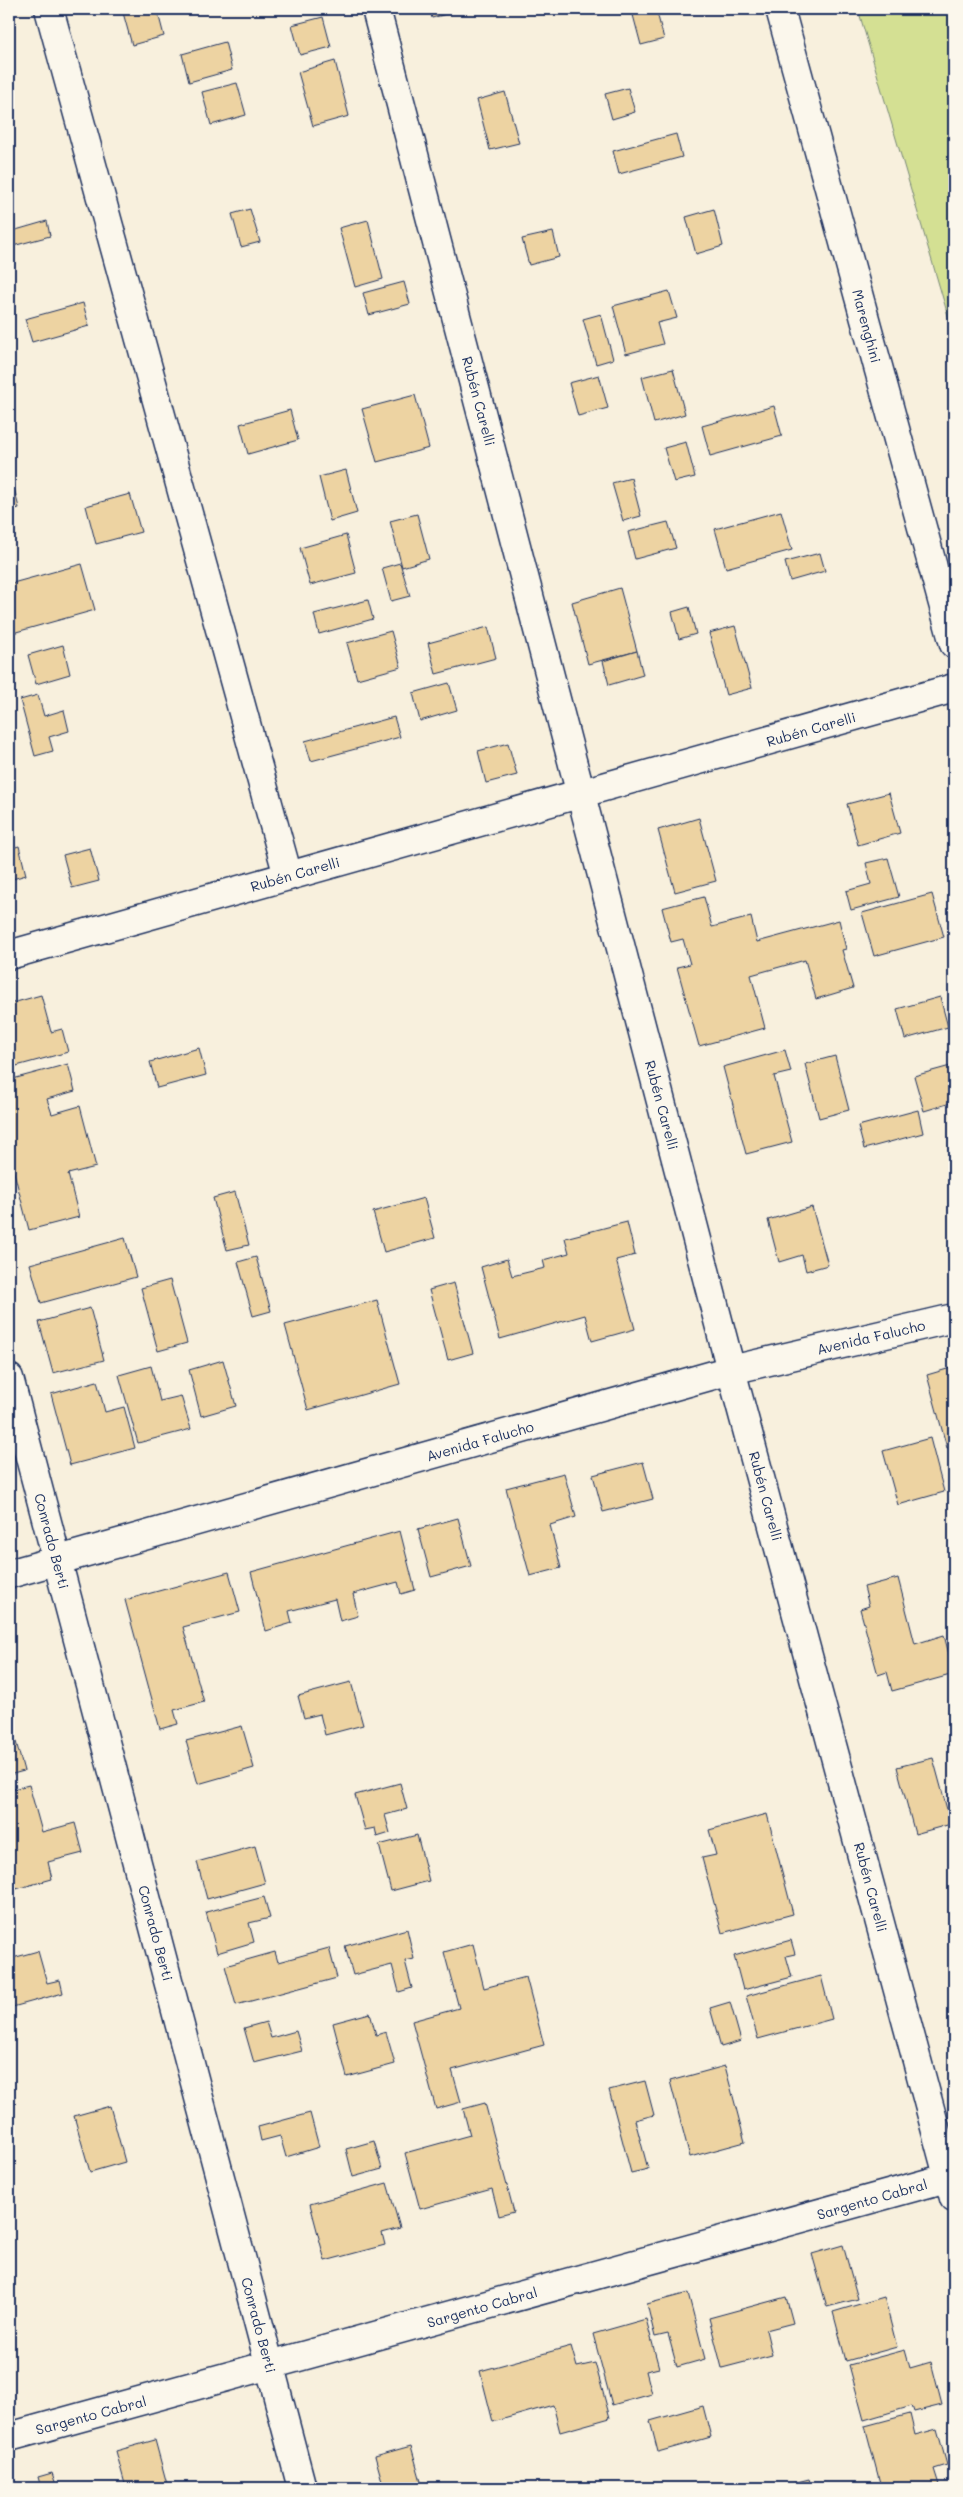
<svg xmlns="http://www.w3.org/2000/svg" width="963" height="2497" font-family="Mali,sans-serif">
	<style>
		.green { fill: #d4e093; stroke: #788878 }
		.building { fill: #edd3a2; stroke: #1b2f5e }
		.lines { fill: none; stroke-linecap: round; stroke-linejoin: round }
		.street-casing { stroke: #1b2f5e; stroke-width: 31 }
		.street { stroke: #fbf7ec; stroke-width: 28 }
		.labels { text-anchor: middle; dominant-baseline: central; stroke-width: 4; stroke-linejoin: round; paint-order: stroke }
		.street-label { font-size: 14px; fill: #1b2f5e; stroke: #fbf7ec }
	</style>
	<rect width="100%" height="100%" fill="#f8f0dd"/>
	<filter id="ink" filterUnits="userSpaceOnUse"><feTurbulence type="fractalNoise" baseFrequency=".02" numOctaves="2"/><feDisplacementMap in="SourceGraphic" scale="10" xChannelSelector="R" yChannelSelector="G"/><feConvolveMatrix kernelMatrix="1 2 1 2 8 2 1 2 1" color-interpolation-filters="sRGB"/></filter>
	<g filter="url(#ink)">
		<!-- green -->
		<path class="green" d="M 858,9 L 954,9 L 954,336 Z"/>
		<!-- building -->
		<g class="building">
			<path d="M 122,9 L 157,9 L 164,36 L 132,45 Z"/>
			<path d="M 429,9 L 456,9 L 457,11 L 432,18 Z"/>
			<path d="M 656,9 L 664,39 L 641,45 L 633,15 Z"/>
			<path d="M 323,17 L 331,47 L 300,55 L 292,25 Z"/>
			<path d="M 225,42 L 232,70 L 189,82 L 182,54 Z"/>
			<path d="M 335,61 L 349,116 L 313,126 L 298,72 Z"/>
			<path d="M 237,83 L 246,115 L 211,125 L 202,92 Z"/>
			<path d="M 628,88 L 635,112 L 612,119 L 605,94 Z"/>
			<path d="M 505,92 L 519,143 L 490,150 L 477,100 Z"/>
			<path d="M 676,134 L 682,157 L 619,174 L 613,151 Z"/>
			<path d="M 250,209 L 260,242 L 241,247 L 232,214 Z"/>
			<path d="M 714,209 L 723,246 L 696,254 L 686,217 Z"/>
			<path d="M 368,220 L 383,279 L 355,287 L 339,228 Z"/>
			<path d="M 47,221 L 50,236 L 9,247 L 9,232 Z"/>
			<path d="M 553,232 L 559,257 L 529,265 L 522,239 Z"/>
			<path d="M 404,282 L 410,304 L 369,315 L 363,293 Z"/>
			<path d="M 669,291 L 677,318 L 657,323 L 663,344 L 626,354 L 613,306 Z"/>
			<path d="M 83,303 L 89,326 L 32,342 L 25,319 Z"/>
			<path d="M 601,314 L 613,359 L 596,364 L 583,319 Z"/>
			<path d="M 673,369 L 685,414 L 654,423 L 642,377 Z"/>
			<path d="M 599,375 L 608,408 L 578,416 L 569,383 Z"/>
			<path d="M 415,395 L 429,448 L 377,462 L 362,409 Z"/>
			<path d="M 774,406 L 782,436 L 710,456 L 702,426 Z"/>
			<path d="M 290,410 L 298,440 L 248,454 L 240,424 Z"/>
			<path d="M 686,442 L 695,477 L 674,482 L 664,448 Z"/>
			<path d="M 9,468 L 19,508 L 9,511 Z"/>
			<path d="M 346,470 L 357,513 L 330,521 L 319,477 Z"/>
			<path d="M 631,478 L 641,516 L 623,521 L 612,483 Z"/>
			<path d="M 130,494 L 141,532 L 96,544 L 86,506 Z"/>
			<path d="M 781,511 L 792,550 L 726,568 L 715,529 Z"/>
			<path d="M 417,514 L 429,559 L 402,567 L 390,521 Z"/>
			<path d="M 668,522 L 676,548 L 635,559 L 628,532 Z"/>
			<path d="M 346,535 L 356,573 L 310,585 L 300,548 Z"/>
			<path d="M 820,553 L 825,571 L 790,581 L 785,562 Z"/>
			<path d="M 400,563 L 410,596 L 391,601 L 382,568 Z"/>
			<path d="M 82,564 L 95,610 L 9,634 L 9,584 Z"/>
			<path d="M 620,588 L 637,651 L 588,664 L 572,602 Z"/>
			<path d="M 368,600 L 373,619 L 319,634 L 314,614 Z"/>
			<path d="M 689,607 L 696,634 L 679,639 L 672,612 Z"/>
			<path d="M 735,626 L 752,688 L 726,695 L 709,633 Z"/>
			<path d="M 488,627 L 496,658 L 436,674 L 428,643 Z"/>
			<path d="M 391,631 L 401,667 L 357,679 L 347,643 Z"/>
			<path d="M 63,645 L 70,674 L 36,684 L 28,655 Z"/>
			<path d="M 637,651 L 643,675 L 609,685 L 603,661 Z"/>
			<path d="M 449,683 L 457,710 L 420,721 L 413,693 Z"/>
			<path d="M 38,695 L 44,716 L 64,710 L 69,731 L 49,737 L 53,751 L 35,756 L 20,700 Z"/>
			<path d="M 394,717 L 400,737 L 311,761 L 305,741 Z"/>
			<path d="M 508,743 L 517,775 L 486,783 L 478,751 Z"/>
			<path d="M 889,793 L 900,833 L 858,845 L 847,804 Z"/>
			<path d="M 699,818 L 716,881 L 675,892 L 658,830 Z"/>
			<path d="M 19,846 L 26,875 L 9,880 L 9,849 Z"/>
			<path d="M 90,848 L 99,881 L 72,888 L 63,855 Z"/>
			<path d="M 888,858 L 899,897 L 851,910 L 846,891 L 871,884 L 866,863 Z"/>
			<path d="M 932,894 L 944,937 L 874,956 L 862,913 Z"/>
			<path d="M 704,897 L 712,927 L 751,917 L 757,942 L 839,920 L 846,949 L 842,950 L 853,988 L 816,999 L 805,960 L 751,975 L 765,1028 L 699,1046 L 677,967 L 690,964 L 683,939 L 671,942 L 662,908 Z"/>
			<path d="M 41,995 L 51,1032 L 62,1029 L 68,1052 L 9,1068 L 9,1004 Z"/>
			<path d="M 940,997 L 948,1027 L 905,1039 L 897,1009 Z"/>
			<path d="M 199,1048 L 206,1075 L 157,1088 L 150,1062 Z"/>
			<path d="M 785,1050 L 791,1072 L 774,1076 L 792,1142 L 746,1154 L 723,1067 Z"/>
			<path d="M 835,1056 L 849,1110 L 819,1118 L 805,1064 Z"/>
			<path d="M 68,1064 L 75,1091 L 47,1099 L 52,1114 L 80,1106 L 96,1167 L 68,1174 L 79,1217 L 29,1230 L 9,1153 L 9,1080 Z"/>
			<path d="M 954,1065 L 954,1102 L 924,1111 L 914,1076 Z"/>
			<path d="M 918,1110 L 923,1133 L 864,1149 L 858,1126 Z"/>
			<path d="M 235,1192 L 249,1245 L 227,1250 L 213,1198 Z"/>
			<path d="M 424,1198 L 435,1238 L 384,1252 L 373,1212 Z"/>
			<path d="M 812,1207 L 828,1265 L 806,1271 L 802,1255 L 779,1262 L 768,1220 Z"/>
			<path d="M 627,1222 L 635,1255 L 616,1260 L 635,1329 L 592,1341 L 585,1315 L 500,1339 L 481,1267 L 507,1259 L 512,1276 L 545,1268 L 543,1260 L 569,1253 L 565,1238 Z"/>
			<path d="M 125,1238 L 136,1277 L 41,1303 L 30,1264 Z"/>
			<path d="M 256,1257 L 271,1311 L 253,1316 L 238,1262 Z"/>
			<path d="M 170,1280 L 187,1343 L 158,1351 L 141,1288 Z"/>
			<path d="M 454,1283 L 473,1353 L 448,1360 L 429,1290 Z"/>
			<path d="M 377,1300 L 400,1384 L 308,1410 L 285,1325 Z"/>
			<path d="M 90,1308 L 104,1360 L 53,1373 L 39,1322 Z"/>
			<path d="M 223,1360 L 236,1406 L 201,1416 L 189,1370 Z"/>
			<path d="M 151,1366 L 160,1401 L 181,1396 L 191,1429 L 138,1443 L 119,1375 Z"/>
			<path d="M 954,1367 L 954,1446 L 947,1448 L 927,1375 Z"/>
			<path d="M 97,1381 L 105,1412 L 124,1407 L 135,1448 L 70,1465 L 51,1394 Z"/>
			<path d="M 930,1438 L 944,1492 L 898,1505 L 883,1451 Z"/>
			<path d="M 643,1462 L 653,1499 L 603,1512 L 593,1475 Z"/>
			<path d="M 564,1473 L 576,1517 L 550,1525 L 561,1568 L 530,1576 L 506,1488 Z"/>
			<path d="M 458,1518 L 471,1566 L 431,1577 L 418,1529 Z"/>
			<path d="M 400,1531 L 415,1590 L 401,1594 L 398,1582 L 353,1594 L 358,1616 L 340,1621 L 335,1599 L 289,1611 L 292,1623 L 266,1631 L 251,1572 Z"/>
			<path d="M 229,1572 L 240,1612 L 183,1627 L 204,1702 L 174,1710 L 178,1724 L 160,1729 L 125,1600 Z"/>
			<path d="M 898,1578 L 915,1644 L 944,1635 L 954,1674 L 892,1691 L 887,1672 L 878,1675 L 860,1609 L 869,1606 L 864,1587 Z"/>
			<path d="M 351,1682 L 363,1725 L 325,1735 L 320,1714 L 304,1718 L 298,1696 Z"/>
			<path d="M 9,1716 L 24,1771 L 9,1775 Z"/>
			<path d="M 242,1726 L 254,1768 L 198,1784 L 186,1741 Z"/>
			<path d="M 933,1758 L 951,1824 L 915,1834 L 897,1767 Z"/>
			<path d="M 400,1783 L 407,1809 L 385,1815 L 390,1833 L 377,1837 L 375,1828 L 365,1830 L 355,1795 Z"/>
			<path d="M 29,1785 L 42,1832 L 75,1823 L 83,1853 L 48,1862 L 52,1879 L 9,1891 L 9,1790 Z"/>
			<path d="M 767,1814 L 793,1914 L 722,1933 L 702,1858 L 716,1855 L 709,1830 Z"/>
			<path d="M 417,1835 L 429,1881 L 391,1891 L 379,1845 Z"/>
			<path d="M 255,1846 L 265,1883 L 207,1899 L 197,1862 Z"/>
			<path d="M 264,1897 L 270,1918 L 249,1923 L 254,1942 L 217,1953 L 206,1912 Z"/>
			<path d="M 407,1929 L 414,1959 L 405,1961 L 412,1988 L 399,1992 L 392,1965 L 353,1975 L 345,1946 Z"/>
			<path d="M 791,1940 L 795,1954 L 786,1956 L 792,1977 L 743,1990 L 734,1956 Z"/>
			<path d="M 473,1944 L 484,1988 L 526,1977 L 544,2045 L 452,2070 L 461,2102 L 436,2109 L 412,2021 L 459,2008 L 444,1952 Z"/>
			<path d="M 329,1948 L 337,1978 L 236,2005 L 225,1966 L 275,1952 L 278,1962 Z"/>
			<path d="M 38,1951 L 47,1983 L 60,1980 L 63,1993 L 9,2008 L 9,1959 Z"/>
			<path d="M 821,1976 L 832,2019 L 758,2039 L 746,1996 Z"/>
			<path d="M 730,2002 L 741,2041 L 721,2047 L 710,2008 Z"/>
			<path d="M 370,2013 L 376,2035 L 386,2032 L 395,2064 L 347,2077 L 333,2023 Z"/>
			<path d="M 266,2022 L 271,2038 L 296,2031 L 302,2051 L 254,2063 L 244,2028 Z"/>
			<path d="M 725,2066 L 745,2142 L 690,2157 L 670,2081 Z"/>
			<path d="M 645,2081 L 654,2115 L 635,2120 L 648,2169 L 631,2173 L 609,2090 Z"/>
			<path d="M 485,2103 L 514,2212 L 499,2216 L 492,2189 L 420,2209 L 405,2153 L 470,2135 L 463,2109 Z"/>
			<path d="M 110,2106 L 125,2162 L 90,2172 L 74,2116 Z"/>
			<path d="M 310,2113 L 319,2147 L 286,2157 L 280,2136 L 261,2141 L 258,2127 Z"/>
			<path d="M 374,2141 L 382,2169 L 353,2177 L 346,2149 Z"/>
			<path d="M 387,2183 L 400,2228 L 382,2233 L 385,2245 L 325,2261 L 310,2204 Z"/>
			<path d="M 843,2245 L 858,2299 L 827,2307 L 812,2254 Z"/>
			<path d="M 688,2293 L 705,2359 L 677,2367 L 668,2334 L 655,2337 L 647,2304 Z"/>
			<path d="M 786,2297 L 793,2323 L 766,2330 L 772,2355 L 722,2368 L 709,2318 Z"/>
			<path d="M 884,2297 L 897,2347 L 846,2361 L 833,2312 Z"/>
			<path d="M 646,2319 L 659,2368 L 646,2371 L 652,2394 L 612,2405 L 593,2334 Z"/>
			<path d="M 571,2346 L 577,2367 L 595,2363 L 610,2418 L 560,2432 L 553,2405 L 493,2422 L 480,2371 Z"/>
			<path d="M 905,2350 L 910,2368 L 931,2362 L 942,2405 L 914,2412 L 912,2406 L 864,2420 L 849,2365 Z"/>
			<path d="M 703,2406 L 711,2437 L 658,2452 L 650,2421 Z"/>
			<path d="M 910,2414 L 915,2435 L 937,2429 L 947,2465 L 934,2469 L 940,2488 L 861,2488 L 880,2483 L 865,2426 Z"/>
			<path d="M 155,2440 L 168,2488 L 126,2488 L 116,2451 Z"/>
			<path d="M 411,2446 L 422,2485 L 409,2488 L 384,2488 L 375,2456 Z"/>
			<path d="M 52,2473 L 57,2488 L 41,2488 L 38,2477 Z"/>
			<path d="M 809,2479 L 812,2488 L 774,2488 Z"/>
		</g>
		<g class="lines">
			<!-- street casing -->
			<g class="street-casing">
				<g id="street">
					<path d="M 49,9 L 288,876"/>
					<path d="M 376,9 L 731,1370 L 954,2198"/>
					<path d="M 780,9 L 954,644"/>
					<path d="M 9,955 L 954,688"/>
					<path d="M 9,1378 L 302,2488"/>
					<path d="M 9,1574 L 731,1370 L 954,1318"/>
					<path d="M 9,2437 L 954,2176"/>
				</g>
			</g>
			<!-- street -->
			<use href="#street" class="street"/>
		</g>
	</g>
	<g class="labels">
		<!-- street labels -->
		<g class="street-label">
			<text transform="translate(867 326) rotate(75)">Marenghini</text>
			<text transform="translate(479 401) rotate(75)">Rubén Carelli</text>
			<text transform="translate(811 729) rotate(-16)">Rubén Carelli</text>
			<text transform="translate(295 874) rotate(-16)">Rubén Carelli</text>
			<text transform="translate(662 1105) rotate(75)">Rubén Carelli</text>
			<text transform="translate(871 1337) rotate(-13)">Avenida Falucho</text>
			<text transform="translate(480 1441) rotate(-16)">Avenida Falucho</text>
			<text transform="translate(766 1496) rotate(75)">Rubén Carelli</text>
			<text transform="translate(52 1541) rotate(75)">Conrado Berti</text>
			<text transform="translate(871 1887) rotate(75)">Rubén Carelli</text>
			<text transform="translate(156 1933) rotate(75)">Conrado Berti</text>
			<text transform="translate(872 2199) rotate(-16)">Sargento Cabral</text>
			<text transform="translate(482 2307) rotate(-16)">Sargento Cabral</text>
			<text transform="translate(259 2325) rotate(75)">Conrado Berti</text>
			<text transform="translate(91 2415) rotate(-15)">Sargento Cabral</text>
		</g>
	</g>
	<!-- margin -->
	<rect width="963" height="2497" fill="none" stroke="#fbf7ec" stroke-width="30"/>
	<rect x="15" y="15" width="933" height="2467" fill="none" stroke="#1b2f5e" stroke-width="2" filter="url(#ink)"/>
</svg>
